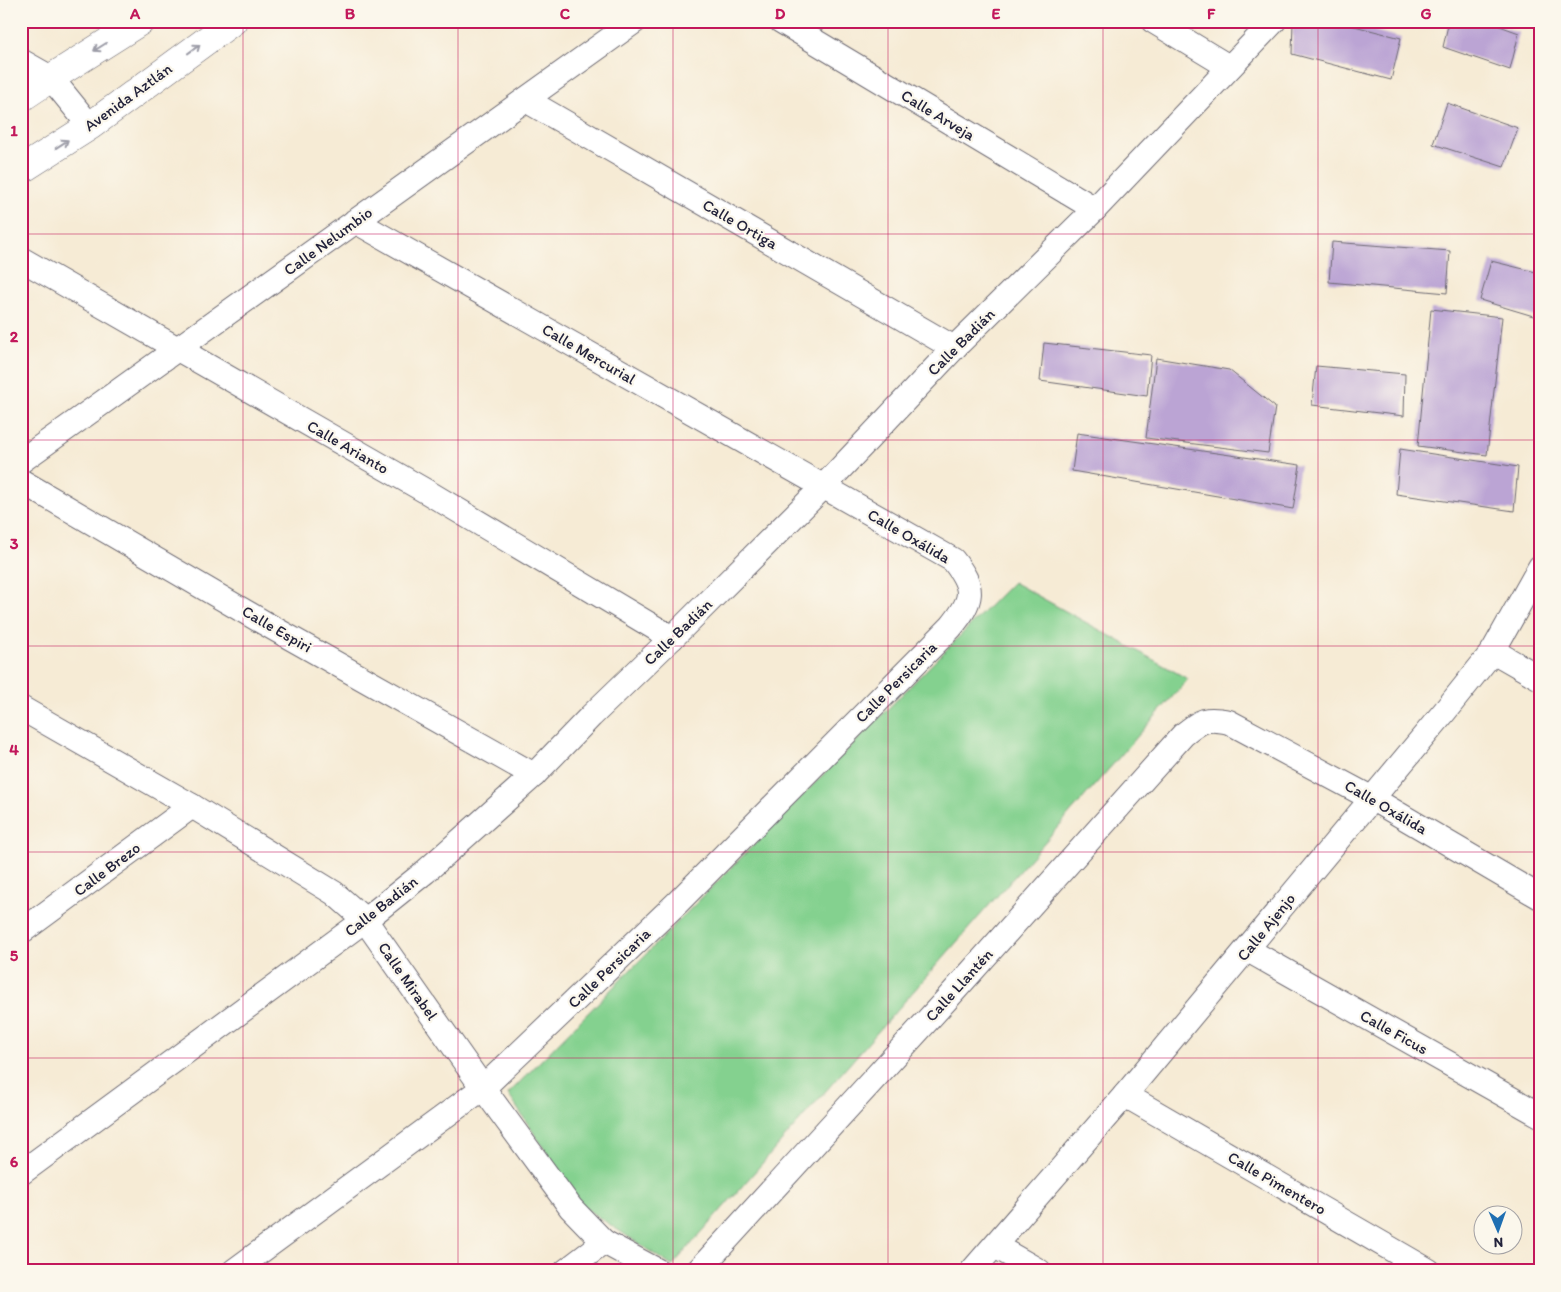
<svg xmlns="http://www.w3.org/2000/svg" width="1561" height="1292" font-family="Itim,sans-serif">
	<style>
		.green { fill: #84d18f; stroke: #537a65 }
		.building { fill: #bba4d4 }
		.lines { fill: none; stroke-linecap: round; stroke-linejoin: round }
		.minor-casing { stroke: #6c6871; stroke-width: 26 }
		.secondary-casing { stroke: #6c6871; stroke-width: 29 }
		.minor { stroke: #fff; stroke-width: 24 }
		.secondary { stroke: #fff; stroke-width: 28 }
		.oneway { stroke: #9c9ca7 }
		.grid { fill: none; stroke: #c2185b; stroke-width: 1; stroke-opacity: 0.55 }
		.labels { text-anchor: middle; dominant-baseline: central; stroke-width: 4.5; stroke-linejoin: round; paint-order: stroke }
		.street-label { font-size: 16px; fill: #22223b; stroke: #fbf7ec }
		.neatline { fill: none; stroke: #c2185b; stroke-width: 2 }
		.grid-label { font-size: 16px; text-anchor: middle; font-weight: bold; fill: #c2185b }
	</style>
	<rect width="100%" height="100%" fill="#fbf7ec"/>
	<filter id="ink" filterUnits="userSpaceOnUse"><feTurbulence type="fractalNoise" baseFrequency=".02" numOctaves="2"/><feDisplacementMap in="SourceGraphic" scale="10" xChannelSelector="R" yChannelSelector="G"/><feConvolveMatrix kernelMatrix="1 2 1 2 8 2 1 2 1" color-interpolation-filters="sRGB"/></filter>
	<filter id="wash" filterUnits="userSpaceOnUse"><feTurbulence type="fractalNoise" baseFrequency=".0096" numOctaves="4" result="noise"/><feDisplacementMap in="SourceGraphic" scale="20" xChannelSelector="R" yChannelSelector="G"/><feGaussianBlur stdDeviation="1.12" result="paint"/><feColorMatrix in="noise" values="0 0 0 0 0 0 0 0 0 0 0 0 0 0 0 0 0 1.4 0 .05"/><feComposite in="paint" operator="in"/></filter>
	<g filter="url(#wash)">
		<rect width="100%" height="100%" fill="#f6ebd5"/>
		<!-- green -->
		<path class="green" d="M 1013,582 L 1188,679 L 672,1266 L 582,1206 L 508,1094 Z"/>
		<g id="blocks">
			<!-- building -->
			<g class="building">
				<path d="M 1293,21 L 1335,21 L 1401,38 L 1391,80 L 1292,54 Z"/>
				<path d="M 1449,21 L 1486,21 L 1519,33 L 1510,70 L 1443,47 Z"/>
				<path d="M 1447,103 L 1518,128 L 1504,167 L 1433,144 Z"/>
				<path d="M 1332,242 L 1450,251 L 1447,293 L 1329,282 Z"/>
				<path d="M 1491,261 L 1540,273 L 1540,318 L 1480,300 Z"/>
				<path d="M 1431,309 L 1502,317 L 1487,455 L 1418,446 Z"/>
				<path d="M 1044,343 L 1151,355 L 1147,396 L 1040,381 Z"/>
				<path d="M 1156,358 L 1229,370 L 1275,407 L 1268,453 L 1146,438 Z"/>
				<path d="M 1316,366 L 1405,374 L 1404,416 L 1312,405 Z"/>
				<path d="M 1077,433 L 1300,465 L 1293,509 L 1072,471 Z"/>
				<path d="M 1400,449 L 1518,467 L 1514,511 L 1396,494 Z"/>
			</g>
		</g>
	</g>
	<g filter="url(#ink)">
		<use href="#blocks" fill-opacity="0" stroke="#6c6871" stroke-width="1"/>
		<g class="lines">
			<!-- minor casing -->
			<g class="minor-casing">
				<g id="minor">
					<path d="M 781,21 L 1095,209"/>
					<path d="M 1153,21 L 1229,67"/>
					<path d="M 21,61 L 51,78 L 90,126"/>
					<path d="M 526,100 L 954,348"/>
					<path d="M 21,259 L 429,493 L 672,638"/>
					<path d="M 21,461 L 635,21"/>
					<path d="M 21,481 L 273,628 L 534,775"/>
					<path d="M 1493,651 L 1540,678"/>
					<path d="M 21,708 L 192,806 L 334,893 L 365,920 L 483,1088 L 571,1208 L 604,1242 L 658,1271"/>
					<path d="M 21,932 L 192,806"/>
					<path d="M 1248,950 L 1540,1115"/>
					<path d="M 1125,1095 L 1429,1271"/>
					<path d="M 21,1173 L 365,920 L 425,872 L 534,775 L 591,716 L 672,638 L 823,487 L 954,348 L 1095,209 L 1274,21"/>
					<path d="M 995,1246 L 1039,1271"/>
					<path d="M 234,1271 L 483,1088 L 677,903 L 951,627 C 973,600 976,589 953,560 L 355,221"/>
					<path d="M 566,1271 L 604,1242"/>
					<path d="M 698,1271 L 947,999 L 1183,735 C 1202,720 1205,717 1229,722 L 1371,798 L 1540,897"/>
					<path d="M 972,1271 L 1125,1095 L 1445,711 L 1493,651 L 1540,567"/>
				</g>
			</g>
			<!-- secondary casing -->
			<g class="secondary-casing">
				<g id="secondary">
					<path d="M 21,98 L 51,78 L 141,21"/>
					<path d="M 21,170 L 90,126 L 233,21"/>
				</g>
			</g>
			<!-- minor -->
			<use href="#minor" class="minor"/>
			<!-- secondary -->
			<use href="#secondary" class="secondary"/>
		</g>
		<!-- one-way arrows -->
		<defs><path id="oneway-shaft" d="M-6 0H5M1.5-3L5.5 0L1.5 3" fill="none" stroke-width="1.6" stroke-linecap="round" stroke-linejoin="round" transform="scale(1.25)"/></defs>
		<g class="oneway">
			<use href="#oneway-shaft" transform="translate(100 47) rotate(148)"/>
			<use href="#oneway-shaft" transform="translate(194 49) rotate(-36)"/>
			<use href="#oneway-shaft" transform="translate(62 144) rotate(-33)"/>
		</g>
	</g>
	<!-- grid -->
	<path class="grid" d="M 243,21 L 243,1271M 458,21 L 458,1271M 673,21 L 673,1271M 888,21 L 888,1271M 1103,21 L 1103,1271M 1318,21 L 1318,1271M 21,234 L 1540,234M 21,440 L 1540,440M 21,646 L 1540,646M 21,852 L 1540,852M 21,1058 L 1540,1058"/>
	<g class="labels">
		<!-- street labels -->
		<g class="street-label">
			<text transform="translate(128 97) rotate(-36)">Avenida Aztlán</text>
			<text transform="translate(938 115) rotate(31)">Calle Arveja</text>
			<text transform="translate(740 224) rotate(30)">Calle Ortiga</text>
			<text transform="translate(328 241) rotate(-36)">Calle Nelumbio</text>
			<text transform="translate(961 342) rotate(-45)">Calle Badián</text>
			<text transform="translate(589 354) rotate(30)">Calle Mercurial</text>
			<text transform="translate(348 447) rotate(30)">Calle Arianto</text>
			<text transform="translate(909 536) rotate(30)">Calle Oxálida</text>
			<text transform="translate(277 629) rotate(30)">Calle Espiri</text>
			<text transform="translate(678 632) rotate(-44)">Calle Badián</text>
			<text transform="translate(896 682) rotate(-45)">Calle Persicaria</text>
			<text transform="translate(1386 807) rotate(30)">Calle Oxálida</text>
			<text transform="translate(107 869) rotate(-37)">Calle Brezo</text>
			<text transform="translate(381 906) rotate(-38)">Calle Badián</text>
			<text transform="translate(1266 927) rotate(-51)">Calle Ajenjo</text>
			<text transform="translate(609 968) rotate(-44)">Calle Persicaria</text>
			<text transform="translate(408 981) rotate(55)">Calle Mirabel</text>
			<text transform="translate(959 985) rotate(-48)">Calle Llantén</text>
			<text transform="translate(1394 1032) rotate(29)">Calle Ficus</text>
			<text transform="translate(1277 1183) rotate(30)">Calle Pimentero</text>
		</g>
	</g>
	<!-- margin -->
	<rect width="1561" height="1292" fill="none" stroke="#fbf7ec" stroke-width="55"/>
	<!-- north arrow -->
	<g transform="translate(1498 1230) rotate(178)"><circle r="24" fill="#fbf7ec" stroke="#a4a2a5"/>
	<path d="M0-4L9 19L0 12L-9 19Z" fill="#1f6fb2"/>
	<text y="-8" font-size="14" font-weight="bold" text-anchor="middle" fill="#22223b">N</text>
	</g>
	<rect x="28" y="28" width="1506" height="1236" class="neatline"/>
	<g class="grid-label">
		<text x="135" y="19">A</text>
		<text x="350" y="19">B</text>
		<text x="565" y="19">C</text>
		<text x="780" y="19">D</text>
		<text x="996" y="19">E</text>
		<text x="1211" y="19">F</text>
		<text x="1426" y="19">G</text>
		<text x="14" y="136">1</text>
		<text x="14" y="342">2</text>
		<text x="14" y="549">3</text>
		<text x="14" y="755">4</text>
		<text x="14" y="961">5</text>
		<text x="14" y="1167">6</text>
	</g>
</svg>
